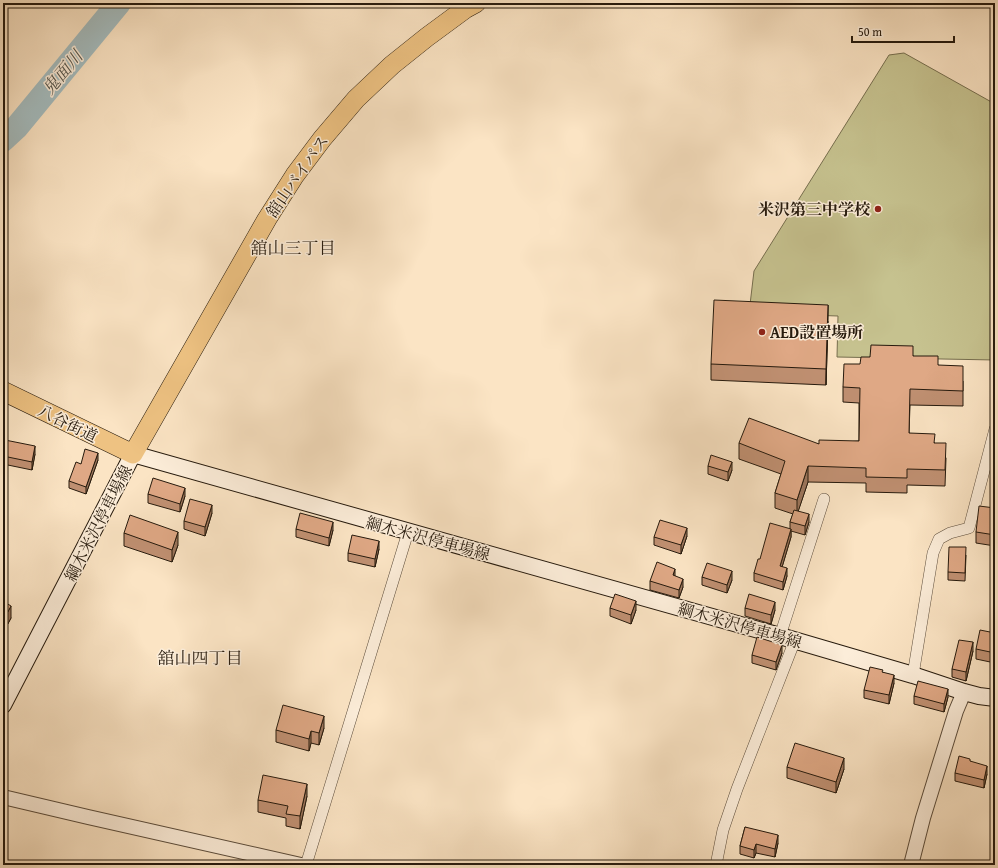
<svg xmlns="http://www.w3.org/2000/svg" width="998" height="868" font-family="'Gentium Book Plus','Noto Serif JP',serif">
	<style>
		.green { fill: #c6c28f; stroke: #766e4e }
		.lines { fill: none; stroke-linecap: round; stroke-linejoin: round }
		.river { stroke: #a4bcbf; stroke-width: 24 }
		.minor-casing { stroke: #5b4c3b; stroke-width: 12 }
		.tertiary-casing { stroke: #5b4c3b; stroke-width: 16 }
		.secondary-casing { stroke: #261a0d; stroke-width: 18 }
		.trunk-casing { stroke: #261a0d; stroke-width: 20 }
		.minor { stroke: #fcedd9; stroke-width: 11 }
		.tertiary { stroke: #fcedd9; stroke-width: 14 }
		.secondary { stroke: #fcedd9; stroke-width: 16 }
		.trunk { stroke: #eec282; stroke-width: 19 }
		.wall { fill: #c09072; stroke: #261a0d }
		.shaded-wall { fill: #9c765d; stroke: #261a0d }
		.building { fill: #dfa885; stroke: #261a0d }
		.poi-dot { fill: #8f2418; stroke: #fcedd9; stroke-width: 1.5 }
		.labels { text-anchor: middle; dominant-baseline: central; stroke-width: 3; stroke-linejoin: round; paint-order: stroke }
		.street-label { font-size: 16px; fill: #261a0d; stroke: #fcedd9 }
		.poi-label { font-size: 16px; font-weight: bold; fill: #261a0d; stroke: #fcedd9; text-anchor: end }
		.water-label { font-size: 17px; font-style: italic; fill: #52534b; stroke: #fcedd9 }
		.neighbourhood-label { font-size: 17px; fill: #261a0d; stroke: #fcedd9 }
	</style>
	<rect width="100%" height="100%" fill="#fbe4c4"/>
	<filter id="stains"><feTurbulence type="fractalNoise" baseFrequency=".005" numOctaves="4"/><feColorMatrix values="0 0 0 0 .2 0 0 0 0 .09 0 0 0 0 .02 0 0 0 .5 -.17"/></filter>
	<radialGradient id="worn" r=".72"><stop offset=".6" stop-color="#630" stop-opacity="0"/><stop offset="1" stop-color="#630" stop-opacity=".3"/></radialGradient>
	<!-- green -->
	<path class="green" d="M 904,53 L 995,104 L 995,360 L 837,357 L 838,316 L 749,313 L 754,271 L 889,55 Z"/>
	<g class="lines">
		<!-- river -->
		<path class="river" d="M 3,140 L 16,128 L 119,3"/>
		<!-- minor casing -->
		<g class="minor-casing">
			<g id="minor">
				<path d="M 780,636 L 824,499"/>
				<path d="M 913,675 L 933,553 L 939,539 L 950,533 L 969,528 L 995,429"/>
				<path d="M 306,865 L 408,532"/>
				<path d="M 716,865 L 723,830 L 737,789 L 795,640"/>
			</g>
		</g>
		<!-- tertiary casing -->
		<g class="tertiary-casing">
			<g id="tertiary">
				<path d="M 3,797 L 88,817 L 301,865"/>
				<path d="M 911,865 L 923,818 L 956,711 L 964,692"/>
			</g>
		</g>
		<!-- secondary casing -->
		<g class="secondary-casing">
			<path id="secondary" d="M 3,705 L 133,454 L 780,636 L 913,675 L 964,692 L 979,696 L 995,698"/>
		</g>
		<!-- trunk casing -->
		<g class="trunk-casing">
			<path id="trunk" d="M 3,391 L 133,454 L 267,219 L 295,175 L 322,139 L 356,99 L 392,65 L 427,37 L 465,9 L 476,3"/>
		</g>
		<!-- minor -->
		<use href="#minor" class="minor"/>
		<!-- tertiary -->
		<use href="#tertiary" class="tertiary"/>
		<!-- secondary -->
		<use href="#secondary" class="secondary"/>
		<!-- trunk -->
		<use href="#trunk" class="trunk"/>
	</g>
	<!-- wall -->
	<g class="wall">
		<path d="M 828,321 L 826,385 L 711,380 L 711,364 Z"/>
		<path d="M 913,356 L 938,365 L 963,381 L 963,406 L 910,405 L 909,433 L 935,443 L 946,458 L 945,486 L 907,485 L 907,493 L 866,492 L 866,483 L 808,482 L 798,511 L 809,522 L 805,535 L 791,531 L 791,537 L 782,567 L 787,576 L 783,590 L 754,581 L 754,573 L 760,559 L 790,529 L 790,522 L 793,514 L 775,508 L 775,493 L 781,474 L 739,459 L 739,443 L 819,444 L 859,441 L 859,403 L 843,402 L 843,387 L 860,364 L 870,357 Z"/>
		<path d="M 3,451 L 35,454 L 32,470 L 3,464 Z"/>
		<path d="M 98,460 L 86,494 L 69,488 L 69,481 L 81,464 Z"/>
		<path d="M 708,466 L 732,470 L 728,481 L 708,474 Z"/>
		<path d="M 148,494 L 185,496 L 180,512 L 148,503 Z"/>
		<path d="M 995,508 L 995,546 L 976,543 L 976,532 Z"/>
		<path d="M 212,513 L 205,536 L 184,529 L 184,521 Z"/>
		<path d="M 296,529 L 333,530 L 329,546 L 296,537 Z"/>
		<path d="M 124,533 L 178,545 L 172,562 L 124,546 Z"/>
		<path d="M 687,536 L 681,554 L 654,545 L 654,537 Z"/>
		<path d="M 379,549 L 375,567 L 348,561 L 348,553 Z"/>
		<path d="M 966,555 L 965,581 L 948,580 L 948,572 Z"/>
		<path d="M 675,576 L 683,587 L 679,598 L 650,590 L 650,581 Z"/>
		<path d="M 702,577 L 732,580 L 727,593 L 702,585 Z"/>
		<path d="M 3,601 L 11,618 L 4,631 L 3,630 Z"/>
		<path d="M 610,608 L 636,610 L 631,624 L 610,616 Z"/>
		<path d="M 745,608 L 775,610 L 771,624 L 745,616 Z"/>
		<path d="M 995,633 L 995,663 L 976,659 L 976,649 Z"/>
		<path d="M 973,651 L 966,681 L 952,677 L 952,669 Z"/>
		<path d="M 782,653 L 776,670 L 752,663 L 752,655 Z"/>
		<path d="M 883,672 L 894,683 L 889,704 L 864,698 L 864,690 Z"/>
		<path d="M 914,696 L 948,697 L 944,712 L 914,704 Z"/>
		<path d="M 324,728 L 319,745 L 311,743 L 309,751 L 276,742 L 276,730 Z"/>
		<path d="M 970,761 L 987,774 L 984,788 L 955,781 L 955,773 Z"/>
		<path d="M 787,767 L 844,769 L 836,793 L 787,778 Z"/>
		<path d="M 307,796 L 300,829 L 286,826 L 286,818 L 258,812 L 258,800 Z"/>
		<path d="M 745,827 L 778,843 L 775,857 L 756,853 L 754,858 L 740,854 L 740,846 Z"/>
	</g>
	<!-- shaded-wall -->
	<g class="shaded-wall">
		<path d="M 828,305 L 828,321 L 826,385 L 826,369 Z"/>
		<path d="M 35,446 L 35,454 L 32,470 L 32,462 Z"/>
		<path d="M 98,453 L 98,460 L 86,494 L 86,487 Z"/>
		<path d="M 732,462 L 732,470 L 728,481 L 728,472 Z"/>
		<path d="M 808,466 L 808,482 L 797,515 L 797,500 Z"/>
		<path d="M 185,488 L 185,496 L 180,512 L 180,504 Z"/>
		<path d="M 212,505 L 212,513 L 205,536 L 205,527 Z"/>
		<path d="M 809,514 L 809,522 L 805,535 L 805,526 Z"/>
		<path d="M 333,522 L 333,530 L 329,546 L 329,538 Z"/>
		<path d="M 687,528 L 687,536 L 681,554 L 681,545 Z"/>
		<path d="M 791,529 L 791,537 L 780,574 L 780,566 Z"/>
		<path d="M 178,532 L 178,545 L 172,562 L 172,550 Z"/>
		<path d="M 379,541 L 379,549 L 375,567 L 375,559 Z"/>
		<path d="M 787,568 L 787,576 L 783,590 L 783,582 Z"/>
		<path d="M 675,569 L 675,577 L 673,575 Z"/>
		<path d="M 732,571 L 732,580 L 727,593 L 727,585 Z"/>
		<path d="M 683,579 L 683,587 L 679,598 L 679,590 Z"/>
		<path d="M 636,601 L 636,610 L 631,624 L 631,615 Z"/>
		<path d="M 775,602 L 775,610 L 771,624 L 771,615 Z"/>
		<path d="M 11,606 L 11,618 L 4,631 L 4,619 Z"/>
		<path d="M 973,642 L 973,651 L 966,681 L 966,672 Z"/>
		<path d="M 782,645 L 782,653 L 776,670 L 776,662 Z"/>
		<path d="M 894,675 L 894,683 L 889,704 L 889,695 Z"/>
		<path d="M 948,689 L 948,697 L 944,712 L 944,704 Z"/>
		<path d="M 324,716 L 324,728 L 319,745 L 319,733 Z"/>
		<path d="M 311,731 L 311,743 L 309,751 L 309,739 Z"/>
		<path d="M 844,758 L 844,769 L 836,793 L 836,782 Z"/>
		<path d="M 987,766 L 987,774 L 984,788 L 984,780 Z"/>
		<path d="M 307,784 L 307,796 L 300,829 L 300,816 Z"/>
		<path d="M 778,835 L 778,843 L 775,857 L 775,849 Z"/>
		<path d="M 756,844 L 756,853 L 754,858 L 754,850 Z"/>
	</g>
	<!-- building -->
	<g class="building">
		<path d="M 714,300 L 828,305 L 826,369 L 711,364 Z"/>
		<path d="M 871,345 L 913,346 L 913,356 L 938,356 L 938,365 L 963,366 L 963,391 L 910,389 L 909,433 L 935,434 L 934,443 L 946,443 L 945,470 L 907,469 L 907,478 L 866,477 L 866,468 L 808,466 L 797,500 L 775,493 L 785,461 L 739,443 L 749,418 L 819,444 L 819,440 L 859,441 L 860,388 L 843,387 L 844,364 L 860,364 L 861,357 L 870,357 Z"/>
		<path d="M 5,440 L 35,446 L 32,462 L 3,456 L 3,451 Z"/>
		<path d="M 85,449 L 98,453 L 86,487 L 69,481 L 76,462 L 81,464 Z"/>
		<path d="M 711,455 L 732,462 L 728,472 L 708,466 Z"/>
		<path d="M 153,478 L 185,488 L 180,504 L 148,494 Z"/>
		<path d="M 190,499 L 212,505 L 205,527 L 184,521 Z"/>
		<path d="M 979,506 L 995,508 L 995,535 L 976,532 Z"/>
		<path d="M 794,510 L 809,514 L 805,526 L 790,522 Z"/>
		<path d="M 300,513 L 333,522 L 329,538 L 296,529 Z"/>
		<path d="M 130,515 L 178,532 L 172,550 L 124,533 Z"/>
		<path d="M 660,520 L 687,528 L 681,545 L 654,537 Z"/>
		<path d="M 770,523 L 791,529 L 780,566 L 787,568 L 783,582 L 754,573 L 758,559 L 760,559 Z"/>
		<path d="M 352,535 L 379,541 L 375,559 L 348,553 Z"/>
		<path d="M 949,547 L 966,547 L 965,573 L 948,572 Z"/>
		<path d="M 657,562 L 675,569 L 673,575 L 683,579 L 679,590 L 650,581 Z"/>
		<path d="M 707,563 L 732,571 L 727,585 L 702,577 Z"/>
		<path d="M 615,594 L 636,601 L 631,615 L 610,608 Z"/>
		<path d="M 749,594 L 775,602 L 771,615 L 745,608 Z"/>
		<path d="M 3,601 L 11,606 L 4,619 L 3,618 Z"/>
		<path d="M 980,630 L 995,633 L 995,653 L 976,649 Z"/>
		<path d="M 757,637 L 782,645 L 776,662 L 752,655 Z"/>
		<path d="M 959,640 L 973,642 L 966,672 L 952,669 Z"/>
		<path d="M 870,667 L 883,670 L 882,672 L 894,675 L 889,695 L 864,690 Z"/>
		<path d="M 918,681 L 948,689 L 944,704 L 914,696 Z"/>
		<path d="M 283,705 L 324,716 L 319,733 L 311,731 L 309,739 L 276,730 Z"/>
		<path d="M 795,743 L 844,758 L 836,782 L 787,767 Z"/>
		<path d="M 959,756 L 970,759 L 970,761 L 987,766 L 984,780 L 955,773 Z"/>
		<path d="M 263,775 L 307,784 L 300,816 L 286,814 L 288,806 L 258,800 Z"/>
		<path d="M 745,827 L 778,835 L 775,849 L 756,844 L 754,850 L 740,846 Z"/>
	</g>
	<!-- markers -->
	<g class="poi-dot">
		<circle cx="878" cy="209" r="4"/>
		<circle cx="762" cy="332" r="4"/>
	</g>
	<g class="labels">
		<!-- street labels -->
		<g class="street-label">
			<text transform="translate(297 176) rotate(-55)">舘山バイパス</text>
			<text transform="translate(68 423) rotate(26)">八谷街道</text>
			<text transform="translate(98 523) rotate(-63)">綱木米沢停車場線</text>
			<text transform="translate(428 538) rotate(15)">綱木米沢停車場線</text>
			<text transform="translate(740 625) rotate(16)">綱木米沢停車場線</text>
		</g>
		<!-- poi labels -->
		<g class="poi-label">
			<text x="870" y="209">米沢第三中学校</text>
			<text x="770" y="332" text-anchor="start">AED設置場所</text>
		</g>
		<!-- water labels -->
		<g class="water-label">
			<text transform="translate(62 72) rotate(-50)">鬼面川</text>
		</g>
		<!-- neighbourhood labels -->
		<g class="neighbourhood-label">
			<text x="293" y="247">舘山三丁目</text>
			<text x="200" y="657">舘山四丁目</text>
		</g>
	</g>
	<!-- margin -->
	<rect width="998" height="868" fill="none" stroke="#fbe4c4" stroke-width="16"/>
	<rect x="4" y="4" width="990" height="860" fill="none" stroke="#261a0d" stroke-width="2"/>
	<rect x="8" y="8" width="982" height="852" fill="none" stroke="#261a0d"/>
	<!-- scale -->
	<path d="M852 36v6h102v-6" fill="none" stroke="#261a0d" stroke-width="2"/>
	<text x="858" y="36" font-size="12" fill="#261a0d" stroke="#fcedd9" stroke-width="3" paint-order="stroke">50 m</text>
	<rect width="100%" height="100%" filter="url(#stains)"/>
	<rect width="100%" height="100%" fill="url(#worn)"/>
</svg>
